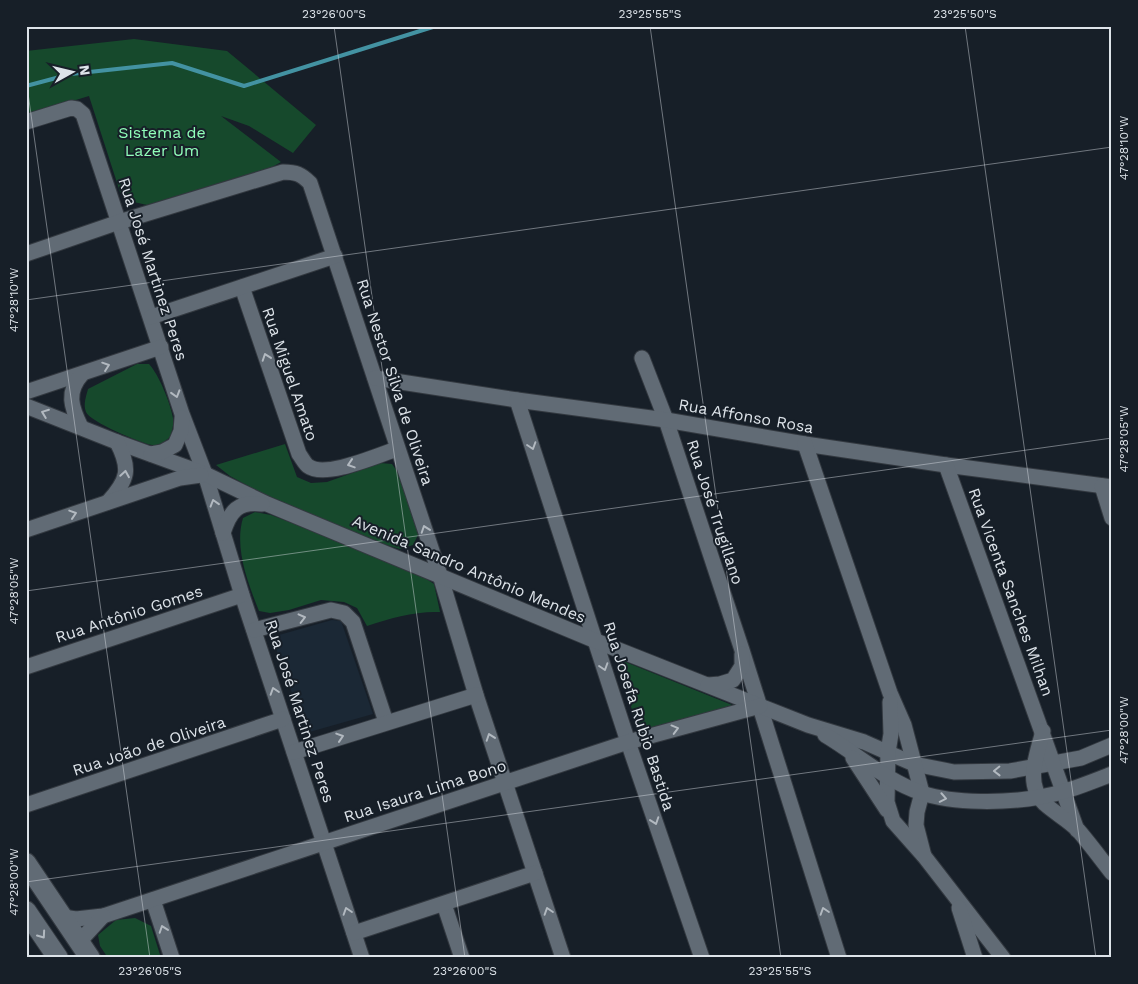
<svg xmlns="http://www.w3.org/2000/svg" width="1138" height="984" font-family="'Work Sans',sans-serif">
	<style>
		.built { fill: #1b2835 }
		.green { fill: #16492c }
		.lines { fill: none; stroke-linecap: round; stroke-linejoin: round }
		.stream { stroke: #4392a2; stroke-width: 4 }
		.minor-casing { stroke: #333940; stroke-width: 17 }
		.secondary-casing { stroke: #333940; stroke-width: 22 }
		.minor { stroke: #616b75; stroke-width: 15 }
		.secondary { stroke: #616b75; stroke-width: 20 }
		.oneway { stroke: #b2b9c0 }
		.ticks { fill: none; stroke: #dde3e9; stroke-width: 1; stroke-opacity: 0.45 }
		.labels { text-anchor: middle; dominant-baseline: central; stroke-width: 4; stroke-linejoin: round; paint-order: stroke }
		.park-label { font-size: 16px; fill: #90feb9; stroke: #171f28 }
		.street-label { font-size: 16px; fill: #dde3e9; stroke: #171f28 }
		.neatline { fill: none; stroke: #dde3e9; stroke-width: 2 }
		.ticks-label { font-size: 12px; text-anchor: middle; fill: #dde3e9 }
	</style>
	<rect width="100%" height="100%" fill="#171f28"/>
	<!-- built -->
	<path class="built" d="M 332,620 L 341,621 L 373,714 L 306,733 L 272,637 Z"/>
	<!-- green -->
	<g class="green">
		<path d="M 134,39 L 227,51 L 316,125 L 293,153 L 249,126 L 221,116 L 281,162 L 272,167 L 147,205 L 134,202 L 120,192 L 89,96 L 26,115 L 26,51 Z"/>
		<path d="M 137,364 L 149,364 C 159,375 170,402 173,418 C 174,425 172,431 170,437 C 165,441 160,446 152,445 C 141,443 90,422 86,412 C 83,404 86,397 88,389 Z"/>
		<path d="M 285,444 L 297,477 L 311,483 L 327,482 L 380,463 L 392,464 L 401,477 L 419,533 L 413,545 L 400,549 L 376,542 L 259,492 L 230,476 L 216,465 Z"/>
		<path d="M 255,512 L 271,515 L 340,541 L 422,576 L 434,584 L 440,612 C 415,611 391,618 367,626 L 357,608 L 344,602 L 321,600 L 289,610 L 270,613 L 259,611 C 248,583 234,548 243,518 Z"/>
		<path d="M 618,659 L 737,707 L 638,732 Z"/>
		<path d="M 135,918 L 151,926 L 161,958 L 108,958 L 100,946 L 98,935 L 116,920 Z"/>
	</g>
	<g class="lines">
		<!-- stream -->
		<path class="stream" d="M 26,86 L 71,74 L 172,63 L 244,86 L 436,26"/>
		<!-- minor casing -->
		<g class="minor-casing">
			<g id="minor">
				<path d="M 26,122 L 71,108 L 77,109 L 83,114 L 182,414 L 205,474 L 242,595 L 362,958"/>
				<path d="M 26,254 L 119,222 L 283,172 C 296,172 301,174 310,183 L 440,575 L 476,695 L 563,958"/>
				<path d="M 242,287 L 299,454 C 302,458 305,464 308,466 C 325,479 378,455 397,449"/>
				<path d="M 151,317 L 335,256"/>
				<path d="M 642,358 L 666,420 L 742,650 L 839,958"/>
				<path d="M 375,378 L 517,400 L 666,420 L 805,444 L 946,465 L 1112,487"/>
				<path d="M 26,392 L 161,347"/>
				<path d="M 517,400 L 628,742 L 702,958"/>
				<path d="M 26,406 L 117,442 L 205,474 L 267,504 L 596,641 L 808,725 L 864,742 L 914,764 L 954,772 L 1010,771 L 1081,758 L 1112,745"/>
				<path d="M 81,427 C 71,407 66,392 82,374"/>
				<path d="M 805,444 L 890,693 L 904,725 L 922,793 L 917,812 L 916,825 L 924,856"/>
				<path d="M 151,454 L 162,452 L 175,445 L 181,431 L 182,418"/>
				<path d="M 946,465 L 1077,830"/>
				<path d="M 1102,486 L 1112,518"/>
				<path d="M 108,502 C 128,480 131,469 117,442"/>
				<path d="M 26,530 L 180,478 L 201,475"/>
				<path d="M 223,533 C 230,511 238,501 262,504"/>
				<path d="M 254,630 L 331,610 L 344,613 L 353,622 L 386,722"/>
				<path d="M 26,667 L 242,595"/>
				<path d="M 708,685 L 720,684 L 733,680 L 742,666 L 742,654"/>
				<path d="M 890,702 L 891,734 L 888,752 L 887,802 L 893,821 L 924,856 L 1003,958"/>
				<path d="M 1043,731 C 1037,755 1024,784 1045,804 C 1055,813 1068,820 1078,830 C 1090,844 1101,859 1112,873"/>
				<path d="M 825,735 C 857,754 886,781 922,793 C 954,804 1007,803 1040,797 C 1065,793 1088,783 1112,774"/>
				<path d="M 294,752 L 476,695"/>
				<path d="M 853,758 L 887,810"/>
				<path d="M 26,805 L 283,719"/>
				<path d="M 153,900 L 172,958"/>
				<path d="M 444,904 L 462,958"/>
				<path d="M 959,908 L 975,958"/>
				<path d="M 63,917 L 76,919 L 103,916 L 628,742 L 760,706"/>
				<path d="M 354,933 L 535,873"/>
				<path d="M 79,942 L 103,916"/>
			</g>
		</g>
		<!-- secondary casing -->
		<g class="secondary-casing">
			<g id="secondary">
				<path d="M 26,863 L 90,958"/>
				<path d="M 26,911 L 58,958"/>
			</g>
		</g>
		<!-- minor -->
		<use href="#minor" class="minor"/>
		<!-- secondary -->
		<use href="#secondary" class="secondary"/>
	</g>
	<!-- one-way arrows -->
	<defs><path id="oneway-chevron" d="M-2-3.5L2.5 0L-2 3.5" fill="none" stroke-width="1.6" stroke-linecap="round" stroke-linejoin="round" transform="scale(1.25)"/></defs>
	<g class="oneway">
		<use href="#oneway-chevron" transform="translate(266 357) rotate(-109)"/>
		<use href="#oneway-chevron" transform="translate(106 366) rotate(-19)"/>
		<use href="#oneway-chevron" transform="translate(176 394) rotate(73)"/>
		<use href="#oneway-chevron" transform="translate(45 413) rotate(-159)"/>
		<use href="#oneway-chevron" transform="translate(532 446) rotate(72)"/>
		<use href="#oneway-chevron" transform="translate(351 464) rotate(162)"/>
		<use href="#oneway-chevron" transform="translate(125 474) rotate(-81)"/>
		<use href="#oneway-chevron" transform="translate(214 503) rotate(-107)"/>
		<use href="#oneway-chevron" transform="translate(73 514) rotate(-18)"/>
		<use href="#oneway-chevron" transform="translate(425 529) rotate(-109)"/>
		<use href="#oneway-chevron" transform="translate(302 618) rotate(-14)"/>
		<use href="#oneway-chevron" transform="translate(604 667) rotate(72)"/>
		<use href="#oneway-chevron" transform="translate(274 691) rotate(-108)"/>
		<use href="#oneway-chevron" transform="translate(675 729) rotate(-15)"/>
		<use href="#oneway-chevron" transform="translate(340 737) rotate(-18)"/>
		<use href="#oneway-chevron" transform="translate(490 737) rotate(-109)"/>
		<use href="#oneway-chevron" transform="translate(997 771) rotate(179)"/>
		<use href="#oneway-chevron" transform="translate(943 798) rotate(11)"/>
		<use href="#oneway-chevron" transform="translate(655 821) rotate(71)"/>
		<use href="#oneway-chevron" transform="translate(347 911) rotate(-108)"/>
		<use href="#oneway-chevron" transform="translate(548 911) rotate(-108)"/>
		<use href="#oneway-chevron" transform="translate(824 911) rotate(-108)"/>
		<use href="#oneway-chevron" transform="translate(163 929) rotate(-109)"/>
		<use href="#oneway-chevron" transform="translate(42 935) rotate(55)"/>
	</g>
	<!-- ticks -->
	<path class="ticks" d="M 334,26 L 465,958M 650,26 L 781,958M 965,26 L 1096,958M 26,79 L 150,958M 26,300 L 1112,147M 26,591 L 1112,438M 26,882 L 1112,730"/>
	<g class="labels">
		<!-- park labels -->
		<g class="park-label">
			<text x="162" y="132">Sistema de<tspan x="162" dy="18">Lazer Um</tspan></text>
		</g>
		<!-- street labels -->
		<g class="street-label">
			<text transform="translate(153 269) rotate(72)">Rua José Martinez Peres</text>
			<text transform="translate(290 374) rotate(71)">Rua Miguel Amato</text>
			<text transform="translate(395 382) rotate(72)">Rua Nestor Silva de Oliveira</text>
			<text transform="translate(746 416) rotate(10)">Rua Affonso Rosa</text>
			<text transform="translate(715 512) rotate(72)">Rua José Trugillano</text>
			<text transform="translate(469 569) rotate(23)">Avenida Sandro Antônio Mendes</text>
			<text transform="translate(1011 592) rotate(70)">Rua Vicenta Sanches Milhan</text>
			<text transform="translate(129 614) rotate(-18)">Rua Antônio Gomes</text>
			<text transform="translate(300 711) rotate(72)">Rua José Martinez Peres</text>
			<text transform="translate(639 716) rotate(72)">Rua Josefa Rubio Bastida</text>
			<text transform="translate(149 746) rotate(-18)">Rua João de Oliveira</text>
			<text transform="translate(425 791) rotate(-18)">Rua Isaura Lima Bono</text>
		</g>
	</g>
	<!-- border -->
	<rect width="1138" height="984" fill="none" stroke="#171f28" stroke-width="55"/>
	<!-- north arrow -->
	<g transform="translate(72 72) rotate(82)" stroke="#171f28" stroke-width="4" paint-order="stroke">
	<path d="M0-4L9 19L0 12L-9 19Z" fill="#dde3e9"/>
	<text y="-8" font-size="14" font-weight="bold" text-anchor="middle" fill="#dde3e9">N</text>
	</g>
	<rect x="28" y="28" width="1082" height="928" class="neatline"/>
	<g class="ticks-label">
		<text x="334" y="18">23°26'00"S</text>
		<text x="650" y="18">23°25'55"S</text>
		<text x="965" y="18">23°25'50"S</text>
		<text transform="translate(1124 148) rotate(-90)" y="4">47°28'10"W</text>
		<text transform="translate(14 300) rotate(-90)" y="4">47°28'10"W</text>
		<text transform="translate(1124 439) rotate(-90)" y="4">47°28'05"W</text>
		<text transform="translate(14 591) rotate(-90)" y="4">47°28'05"W</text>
		<text transform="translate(1124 730) rotate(-90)" y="4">47°28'00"W</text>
		<text transform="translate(14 882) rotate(-90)" y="4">47°28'00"W</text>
		<text x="150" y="975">23°26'05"S</text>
		<text x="465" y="975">23°26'00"S</text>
		<text x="780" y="975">23°25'55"S</text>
	</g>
</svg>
